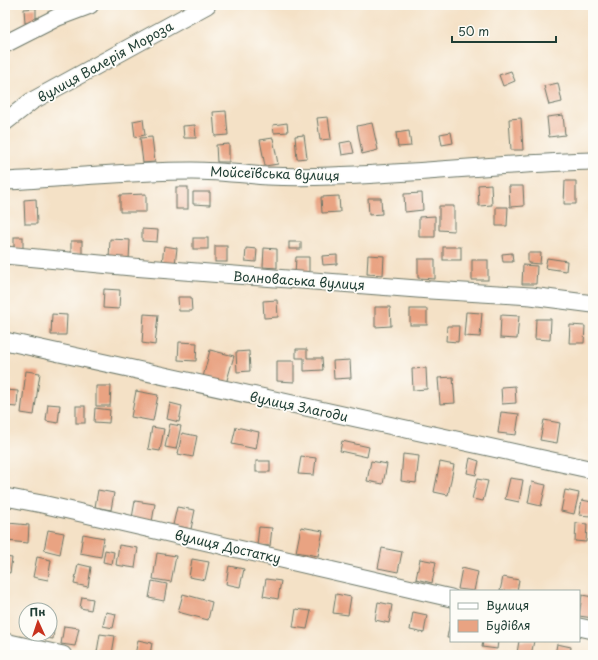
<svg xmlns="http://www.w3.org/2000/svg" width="598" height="660" font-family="'Playpen Sans',sans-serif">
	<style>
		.building { fill: #e9a382 }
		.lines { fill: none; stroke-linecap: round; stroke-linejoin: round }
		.minor-casing { stroke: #6a7667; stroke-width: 19 }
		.minor { stroke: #fff; stroke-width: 17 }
		.labels { text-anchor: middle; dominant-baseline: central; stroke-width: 3.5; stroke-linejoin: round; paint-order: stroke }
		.street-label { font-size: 13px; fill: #1f3d34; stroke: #fdfcf7 }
	</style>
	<rect width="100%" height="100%" fill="#fdfcf7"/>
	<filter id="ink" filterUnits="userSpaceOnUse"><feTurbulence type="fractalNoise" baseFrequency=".025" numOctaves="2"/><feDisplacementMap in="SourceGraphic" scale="8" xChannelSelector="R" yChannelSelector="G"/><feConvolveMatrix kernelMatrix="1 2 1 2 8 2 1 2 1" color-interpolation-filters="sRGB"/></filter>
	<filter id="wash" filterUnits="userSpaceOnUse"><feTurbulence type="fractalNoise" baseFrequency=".012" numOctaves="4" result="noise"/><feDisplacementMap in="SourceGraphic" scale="16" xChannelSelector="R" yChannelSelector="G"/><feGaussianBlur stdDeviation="0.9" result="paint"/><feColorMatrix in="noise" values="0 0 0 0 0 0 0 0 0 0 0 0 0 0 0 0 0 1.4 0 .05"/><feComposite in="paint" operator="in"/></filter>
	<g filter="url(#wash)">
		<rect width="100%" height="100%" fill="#f4e1c6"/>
		<g id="blocks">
			<!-- building -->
			<g class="building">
				<path d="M 36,8 L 36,22 L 25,23 L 24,9 Z"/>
				<path d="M 511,71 L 515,81 L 503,86 L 499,75 Z"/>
				<path d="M 558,83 L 562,102 L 549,105 L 544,86 Z"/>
				<path d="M 226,111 L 228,135 L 215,136 L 213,112 Z"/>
				<path d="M 563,115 L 565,135 L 549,137 L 547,117 Z"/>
				<path d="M 328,117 L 331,139 L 320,140 L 317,118 Z"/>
				<path d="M 521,118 L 523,150 L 511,150 L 509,119 Z"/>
				<path d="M 143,119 L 145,135 L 135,137 L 133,121 Z"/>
				<path d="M 287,123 L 288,132 L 274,133 L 273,125 Z"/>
				<path d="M 372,123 L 378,150 L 362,154 L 357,126 Z"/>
				<path d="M 195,125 L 196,138 L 184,138 L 183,126 Z"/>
				<path d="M 409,131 L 411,146 L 398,147 L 396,133 Z"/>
				<path d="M 451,132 L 453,143 L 442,145 L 440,134 Z"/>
				<path d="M 304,135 L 307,158 L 297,159 L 295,136 Z"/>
				<path d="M 152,137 L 155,162 L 143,163 L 140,138 Z"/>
				<path d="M 273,138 L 278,164 L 265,166 L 260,140 Z"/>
				<path d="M 351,141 L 354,153 L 342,155 L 340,143 Z"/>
				<path d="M 229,144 L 229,162 L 217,162 L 216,145 Z"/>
				<path d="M 565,181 L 576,181 L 576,204 L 564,204 Z"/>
				<path d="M 491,184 L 492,205 L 479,206 L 478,185 Z"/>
				<path d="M 509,186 L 523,186 L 524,206 L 510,207 Z"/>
				<rect x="176" y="187" width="12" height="22"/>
				<path d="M 193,192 L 210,192 L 210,205 L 193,204 Z"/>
				<path d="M 422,193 L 423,210 L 405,212 L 404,194 Z"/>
				<path d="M 146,194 L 146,212 L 120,212 L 120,195 Z"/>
				<path d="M 339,196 L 340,212 L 322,213 L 321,197 Z"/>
				<path d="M 368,198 L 381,198 L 382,214 L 369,215 Z"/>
				<path d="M 36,199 L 37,224 L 25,224 L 24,200 Z"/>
				<path d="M 439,206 L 454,206 L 454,231 L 439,230 Z"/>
				<path d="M 496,207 L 508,207 L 507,226 L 496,226 Z"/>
				<path d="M 435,216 L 435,237 L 419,237 L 419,217 Z"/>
				<path d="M 142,229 L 158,230 L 157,242 L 142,241 Z"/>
				<rect x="14" y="237" width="9" height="12"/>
				<rect x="193" y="238" width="15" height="11"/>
				<path d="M 110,239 L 130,240 L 129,260 L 109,259 Z"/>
				<path d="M 71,241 L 82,241 L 82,254 L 71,253 Z"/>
				<rect x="289" y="242" width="12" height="7"/>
				<path d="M 164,246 L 177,248 L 175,265 L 162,263 Z"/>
				<rect x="215" y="246" width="12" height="16"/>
				<rect x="443" y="247" width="18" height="13"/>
				<path d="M 246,248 L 257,249 L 256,262 L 245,261 Z"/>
				<path d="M 264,248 L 277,249 L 277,268 L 263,267 Z"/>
				<path d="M 512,253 L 513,262 L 503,262 L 502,254 Z"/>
				<path d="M 528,253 L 541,253 L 540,264 L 528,263 Z"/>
				<path d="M 337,255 L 337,264 L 323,265 L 322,256 Z"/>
				<path d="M 368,255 L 384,256 L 383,275 L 367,274 Z"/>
				<path d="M 296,257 L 309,257 L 309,275 L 295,275 Z"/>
				<path d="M 547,258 L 567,261 L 566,271 L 545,268 Z"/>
				<path d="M 418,259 L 435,259 L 435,279 L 418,278 Z"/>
				<rect x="472" y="260" width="16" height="20"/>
				<path d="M 523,265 L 537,266 L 536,284 L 522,284 Z"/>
				<path d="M 104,289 L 120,290 L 119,309 L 103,308 Z"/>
				<path d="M 178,297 L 191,297 L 192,311 L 179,311 Z"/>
				<path d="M 277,300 L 278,317 L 264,318 L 263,301 Z"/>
				<path d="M 375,307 L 390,307 L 391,326 L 375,327 Z"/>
				<path d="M 5,308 L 8,308 L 7,327 L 5,327 Z"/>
				<rect x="410" y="309" width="17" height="16"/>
				<path d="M 466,312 L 482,313 L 480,337 L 464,336 Z"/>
				<path d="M 52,314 L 67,315 L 66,335 L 51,335 Z"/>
				<path d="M 144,314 L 158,315 L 155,345 L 142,343 Z"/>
				<path d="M 501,315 L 519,316 L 517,339 L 500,338 Z"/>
				<path d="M 536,319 L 551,319 L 550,340 L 535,339 Z"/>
				<path d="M 570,325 L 585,326 L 584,343 L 569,343 Z"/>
				<path d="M 447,326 L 459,326 L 458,342 L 446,341 Z"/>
				<path d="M 179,342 L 197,343 L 196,361 L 178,360 Z"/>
				<path d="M 296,349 L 307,349 L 307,358 L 322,358 L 323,370 L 304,371 L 304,358 L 296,358 Z"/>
				<path d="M 210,350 L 234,356 L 225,387 L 202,381 Z"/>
				<path d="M 249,351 L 250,371 L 237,372 L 236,352 Z"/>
				<path d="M 350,360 L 351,378 L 334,379 L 333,361 Z"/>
				<path d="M 277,361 L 294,361 L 294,382 L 277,381 Z"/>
				<path d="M 426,368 L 427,389 L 413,390 L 412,369 Z"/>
				<path d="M 26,371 L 40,373 L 34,415 L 21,413 Z"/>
				<path d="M 453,377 L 455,403 L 440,404 L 438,378 Z"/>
				<path d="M 96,386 L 111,386 L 110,406 L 96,406 Z"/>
				<path d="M 515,386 L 516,403 L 502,404 L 501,387 Z"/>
				<path d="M 5,390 L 18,391 L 17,407 L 5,406 Z"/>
				<path d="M 136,391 L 158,395 L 153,421 L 131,417 Z"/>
				<path d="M 170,403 L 182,406 L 179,422 L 167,419 Z"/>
				<path d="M 48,404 L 60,405 L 58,423 L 46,421 Z"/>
				<rect x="76" y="406" width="9" height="17"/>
				<path d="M 95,408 L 110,410 L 109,423 L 94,422 Z"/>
				<path d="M 501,412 L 519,414 L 516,435 L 498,433 Z"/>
				<path d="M 544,420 L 560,423 L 557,443 L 540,440 Z"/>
				<path d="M 170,424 L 181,426 L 176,449 L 165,447 Z"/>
				<path d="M 152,427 L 164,429 L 160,451 L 148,449 Z"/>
				<path d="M 236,427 L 259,432 L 256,449 L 232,444 Z"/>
				<path d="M 182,433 L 197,436 L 193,457 L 178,454 Z"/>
				<path d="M 342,441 L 369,447 L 367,457 L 340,451 Z"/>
				<path d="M 403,454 L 419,456 L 416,483 L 401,481 Z"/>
				<path d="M 301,456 L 316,458 L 314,475 L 298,474 Z"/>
				<path d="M 470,458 L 479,461 L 476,475 L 467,473 Z"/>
				<rect x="256" y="461" width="14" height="11"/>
				<path d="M 371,461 L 387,464 L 383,484 L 367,481 Z"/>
				<path d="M 440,462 L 454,465 L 448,495 L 434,492 Z"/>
				<path d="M 510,478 L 523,480 L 519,502 L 505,499 Z"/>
				<path d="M 477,479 L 488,481 L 483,501 L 472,499 Z"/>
				<path d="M 532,482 L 546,485 L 541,506 L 528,503 Z"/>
				<path d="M 98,490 L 114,493 L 111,510 L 95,507 Z"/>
				<path d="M 565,490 L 579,493 L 574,514 L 561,511 Z"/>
				<path d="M 582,500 L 592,502 L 590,516 L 579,515 Z"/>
				<path d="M 135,501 L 155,504 L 152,522 L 132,518 Z"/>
				<path d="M 177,507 L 195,510 L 191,529 L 173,525 Z"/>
				<path d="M 8,523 L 29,525 L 28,543 L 6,541 Z"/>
				<path d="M 576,523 L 587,524 L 586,542 L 575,541 Z"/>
				<path d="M 259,527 L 272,528 L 270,546 L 257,545 Z"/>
				<path d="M 301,527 L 323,531 L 318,556 L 296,552 Z"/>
				<path d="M 48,530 L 64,533 L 60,554 L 44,550 Z"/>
				<path d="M 83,534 L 104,538 L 101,557 L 80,553 Z"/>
				<path d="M 119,545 L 138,548 L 135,568 L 116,565 Z"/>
				<path d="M 382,548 L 402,552 L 398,572 L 378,568 Z"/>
				<path d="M 105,550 L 114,552 L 112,564 L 103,562 Z"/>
				<path d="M 157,553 L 176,556 L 171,582 L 153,579 Z"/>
				<path d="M 5,557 L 12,558 L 10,573 L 5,572 Z"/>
				<path d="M 37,557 L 51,560 L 48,580 L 33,577 Z"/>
				<path d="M 192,559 L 209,562 L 205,580 L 189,577 Z"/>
				<path d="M 420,559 L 436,562 L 432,583 L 416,579 Z"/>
				<path d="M 78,564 L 91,567 L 88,587 L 74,584 Z"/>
				<path d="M 229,566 L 244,569 L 240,587 L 226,584 Z"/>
				<path d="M 462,568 L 478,572 L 474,591 L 458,589 Z"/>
				<path d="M 503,577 L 519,580 L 517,591 L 500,591 Z"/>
				<path d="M 266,579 L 281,581 L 278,599 L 263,596 Z"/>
				<path d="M 152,581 L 167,584 L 164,601 L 149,598 Z"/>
				<path d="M 183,594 L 212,602 L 208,620 L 178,612 Z"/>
				<path d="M 336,594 L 351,597 L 348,615 L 333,613 Z"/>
				<path d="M 582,595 L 593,597 L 593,618 L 579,616 Z"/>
				<path d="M 82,597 L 93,599 L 91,610 L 80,608 Z"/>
				<path d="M 378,602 L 392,605 L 389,623 L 375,620 Z"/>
				<path d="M 296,609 L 311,611 L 307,629 L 293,627 Z"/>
				<path d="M 106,612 L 116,614 L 113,628 L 103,626 Z"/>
				<path d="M 413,612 L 427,615 L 424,633 L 410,630 Z"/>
				<path d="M 50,618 L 55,619 L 53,639 L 39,637 L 39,634 L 50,634 Z"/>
				<path d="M 450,622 L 451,622 L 451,638 L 447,638 Z"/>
				<path d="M 64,626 L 79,628 L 75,646 L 61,644 Z"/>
				<path d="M 100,634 L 115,636 L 112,654 L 97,652 Z"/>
				<path d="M 138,640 L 152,643 L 150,655 L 135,655 Z"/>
				<path d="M 483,641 L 498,641 L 497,649 L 482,647 Z"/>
				<path d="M 519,641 L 534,641 L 531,655 L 517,653 Z"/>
				<path d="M 557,644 L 571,647 L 570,655 L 555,655 Z"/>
			</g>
		</g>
	</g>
	<g filter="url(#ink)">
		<use href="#blocks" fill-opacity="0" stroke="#6a7667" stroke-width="1"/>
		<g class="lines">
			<!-- minor casing -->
			<g class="minor-casing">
				<g id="minor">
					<path d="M 5,44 L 58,17 L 90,5"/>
					<path d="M 5,122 L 32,101 L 207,5"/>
					<path d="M 5,181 C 67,178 130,171 192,171 C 217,171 242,174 267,176 C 288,177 310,177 331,176 C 418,174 505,163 593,161"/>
					<path d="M 5,255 L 132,267 L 430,290 L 531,296 L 593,304"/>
					<path d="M 5,341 L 593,470"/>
					<path d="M 5,497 L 42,504 L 451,598"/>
					<path d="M 579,627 L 593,630"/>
					<path d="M 5,642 L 63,655"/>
				</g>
			</g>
			<!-- minor -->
			<use href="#minor" class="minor"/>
		</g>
	</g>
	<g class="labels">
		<!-- street labels -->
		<g class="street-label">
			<text transform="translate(105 61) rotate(-29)">вулиця Валерія Мороза</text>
			<text transform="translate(275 173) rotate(2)">Мойсеївська вулиця</text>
			<text transform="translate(299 280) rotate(4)">Волноваська вулиця</text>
			<text transform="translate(299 406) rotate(12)">вулиця Злагоди</text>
			<text transform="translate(228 546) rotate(13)">вулиця Достатку</text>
		</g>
	</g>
	<!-- margin -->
	<rect width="598" height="660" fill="none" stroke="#fdfcf7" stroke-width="20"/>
	<!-- legend -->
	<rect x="450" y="590" width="130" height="52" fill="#fdfcf7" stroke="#a4b0a9"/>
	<rect x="458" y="603" width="20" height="6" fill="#ffffff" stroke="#a4b0a9"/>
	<text x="486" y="610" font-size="12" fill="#1f3d34">Вулиця</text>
	<rect x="458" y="620" width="20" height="12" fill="#e9a382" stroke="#a4b0a9"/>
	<text x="486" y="630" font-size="12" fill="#1f3d34">Будівля</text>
	<!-- north arrow -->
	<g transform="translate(38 622) rotate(357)"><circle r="19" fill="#fdfcf7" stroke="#a4b0a9"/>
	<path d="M0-3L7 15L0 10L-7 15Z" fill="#c8321e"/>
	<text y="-6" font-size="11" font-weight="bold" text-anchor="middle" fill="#1f3d34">Пн</text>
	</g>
	<!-- scale -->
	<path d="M452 36v6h104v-6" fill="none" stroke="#1f3d34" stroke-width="2"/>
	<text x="458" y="36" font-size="12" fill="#1f3d34" stroke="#fdfcf7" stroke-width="3" paint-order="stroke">50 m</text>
</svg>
